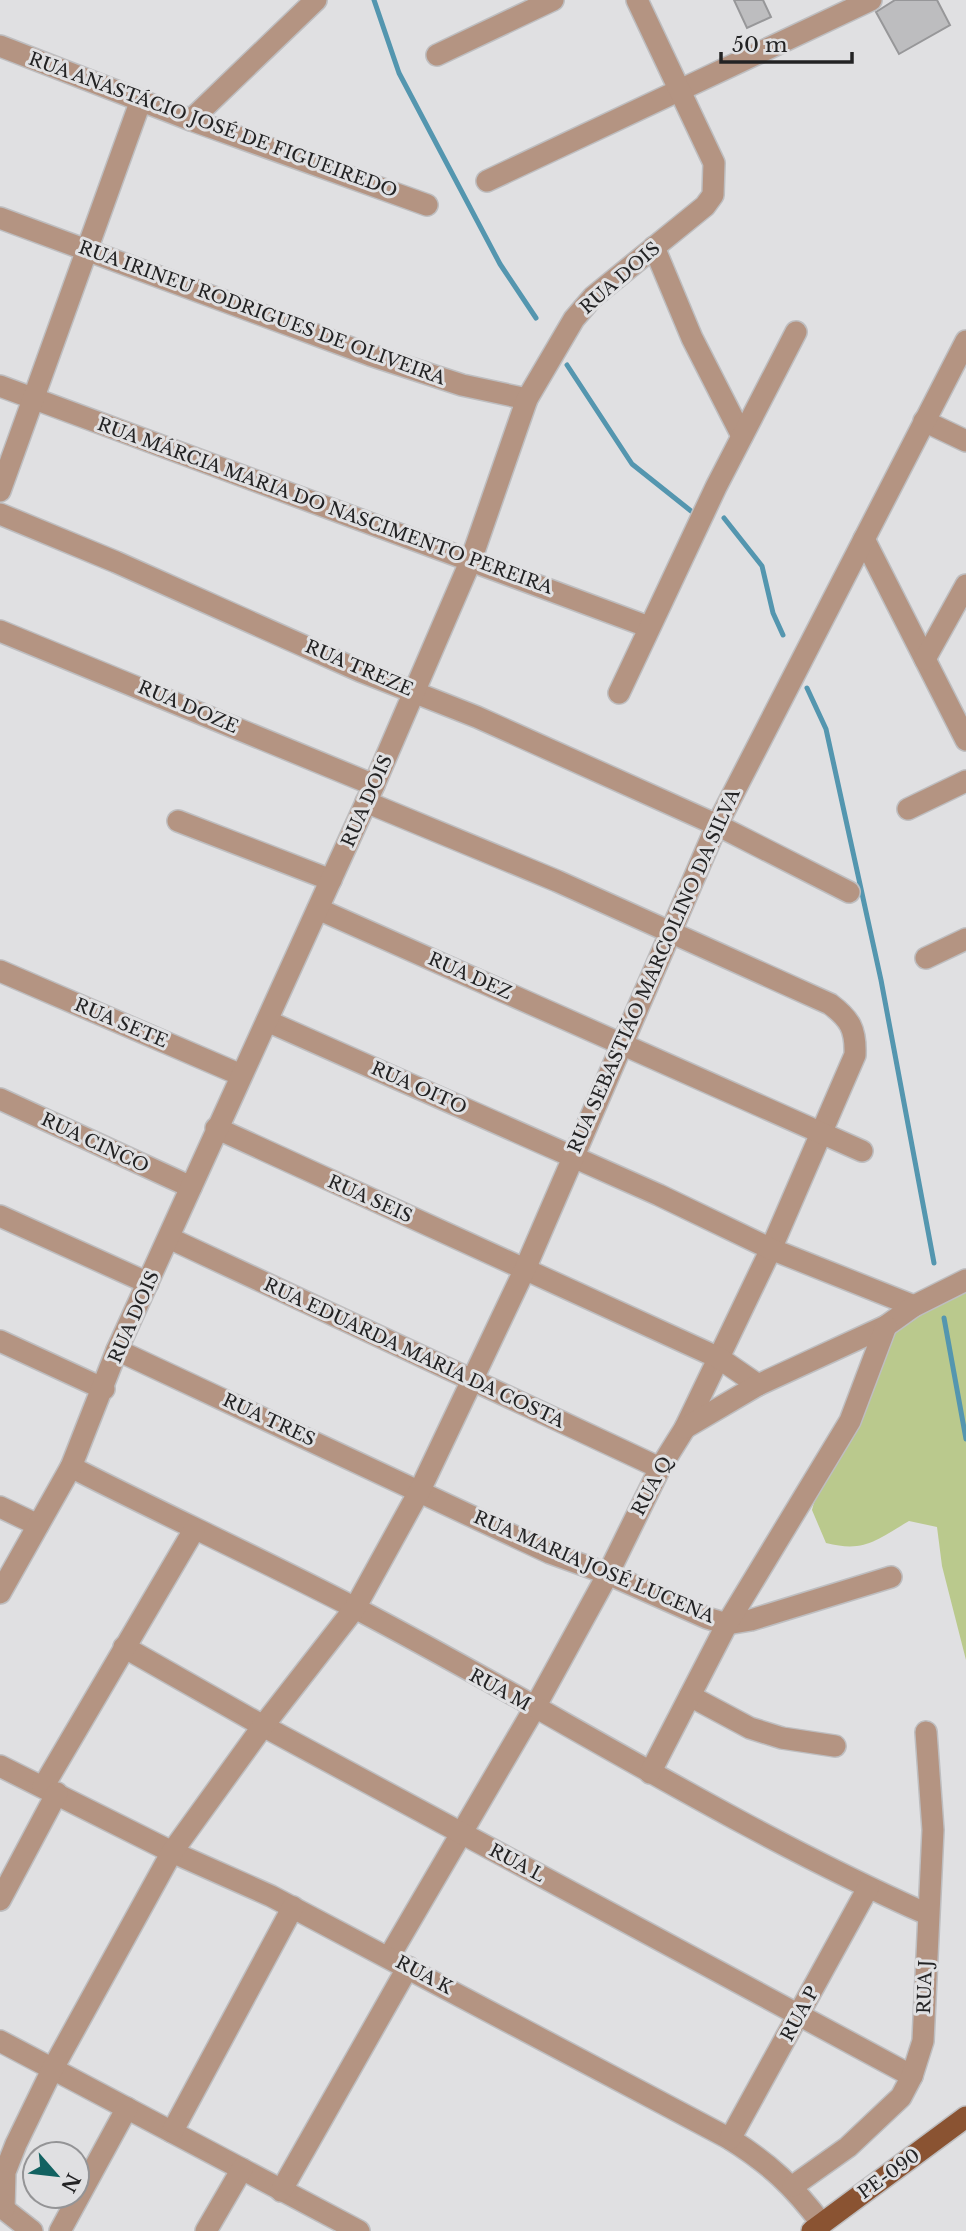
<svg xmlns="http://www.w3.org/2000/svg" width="966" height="2231" font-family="'Libre Baskerville',serif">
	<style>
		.green { fill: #bac98d }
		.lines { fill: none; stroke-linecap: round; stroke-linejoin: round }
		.stream { stroke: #5496af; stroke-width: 5 }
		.building { fill: #bdbdbf; stroke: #979799; stroke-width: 2 }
		.minor-casing { stroke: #bebec0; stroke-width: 24 }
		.major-casing { stroke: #bebec0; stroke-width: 24 }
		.minor { stroke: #b49482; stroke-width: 21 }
		.major { stroke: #8a5332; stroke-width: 21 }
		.labels { text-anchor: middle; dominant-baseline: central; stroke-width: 6; stroke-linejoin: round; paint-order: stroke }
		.street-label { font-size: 18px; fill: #232324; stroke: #e0e0e2 }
	</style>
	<rect width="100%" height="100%" fill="#e0e0e2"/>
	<!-- green -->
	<path class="green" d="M 966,1290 L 966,1660 L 942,1566 L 937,1527 L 909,1521 C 876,1540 865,1553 826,1543 L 812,1510 C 822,1478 880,1337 903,1321 C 920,1308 946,1300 966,1290 Z"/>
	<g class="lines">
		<!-- stream -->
		<g class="stream">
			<path d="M 374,0 L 399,73 L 500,264 L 536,318"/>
			<path d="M 567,365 L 632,464 L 691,511"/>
			<path d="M 724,518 L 762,566 L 773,613 L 783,635"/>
			<path d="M 807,688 L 826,729 L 881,980 L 934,1263"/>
			<path d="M 944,1318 L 966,1439"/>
		</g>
	</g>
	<!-- building -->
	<g class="building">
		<path d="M 734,0 L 763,0 L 771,17 L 747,28 Z"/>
		<path d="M 895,0 L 937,0 L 950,25 L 899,54 L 876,12 Z"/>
	</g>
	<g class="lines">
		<!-- minor casing -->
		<g class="minor-casing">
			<g id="minor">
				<path d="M 0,46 L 191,120 L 427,205"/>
				<path d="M 437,55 L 553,0"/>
				<path d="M 191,120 L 316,0"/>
				<path d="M 487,181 L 871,0"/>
				<path d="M 0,218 L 370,355 L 462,385 L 527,399"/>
				<path d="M 654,247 L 692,338 L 742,436"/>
				<path d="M 0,386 L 649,627"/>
				<path d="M 924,421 L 966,441"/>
				<path d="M 0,491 L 141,100"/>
				<path d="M 0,514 L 116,562 L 360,671 L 477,717 L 717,825 L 849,892"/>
				<path d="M 864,539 L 966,740"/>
				<path d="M 0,631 L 374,785"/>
				<path d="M 925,659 L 966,585"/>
				<path d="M 619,693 L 716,487 L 796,332"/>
				<path d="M 366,802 L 557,881 L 830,1004 C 850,1019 856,1029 855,1055 L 771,1249 L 685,1428 L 660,1468 L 608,1574 L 534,1709 L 389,1957"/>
				<path d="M 908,809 L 966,781"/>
				<path d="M 178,821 L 331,880"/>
				<path d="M 318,909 L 862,1151"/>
				<path d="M 926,958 L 966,939"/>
				<path d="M 0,971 L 241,1075"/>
				<path d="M 267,1021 L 659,1195 L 771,1249 L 914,1306"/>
				<path d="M 0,1099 L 191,1187"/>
				<path d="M 216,1128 L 719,1358 L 758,1385"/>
				<path d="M 0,1216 L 148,1283"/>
				<path d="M 169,1238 L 660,1468"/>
				<path d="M 0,1341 L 104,1389"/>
				<path d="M 117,1350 L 550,1553 L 608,1574 L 707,1618 L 727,1624 L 751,1620 L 891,1577"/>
				<path d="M 685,1428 L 758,1385 L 886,1326 L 914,1306 L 966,1280"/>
				<path d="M 71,1467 C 165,1515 261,1559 355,1608 C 547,1708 729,1826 927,1914"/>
				<path d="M 0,1507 L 38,1525"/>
				<path d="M 0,1593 L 71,1467 L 117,1350 L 374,785 L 471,560 L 527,399 L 574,319 L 593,297 L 705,206 L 713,195 L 714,163 L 637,0"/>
				<path d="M 124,1647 L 263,1726 L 912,2076"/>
				<path d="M 690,1696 L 750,1728 L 782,1738 L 835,1746"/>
				<path d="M 0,1766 L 172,1852 L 271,1896 L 730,2139 C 770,2164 793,2186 822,2224"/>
				<path d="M 650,1773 L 727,1624 L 850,1421 L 886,1326"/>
				<path d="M 43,1787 L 194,1530"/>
				<path d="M 0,1900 L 57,1793"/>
				<path d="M 0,2041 L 359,2231"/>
				<path d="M 172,2132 L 293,1907"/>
				<path d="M 730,2139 L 868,1888"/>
				<path d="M 793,2186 L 848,2147 L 901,2097 L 912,2076 L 923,2041 L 933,1830 L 926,1732"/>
				<path d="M 281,2191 L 408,1967"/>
				<path d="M 0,2206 L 32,2231"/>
				<path d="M 4,2209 L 5,2172 L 16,2144 L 52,2070 L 172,1852 L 263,1726 L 355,1608 L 420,1490 L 525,1269 L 717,825 L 966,341"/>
				<path d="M 60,2231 L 127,2108"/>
				<path d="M 206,2231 L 242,2169"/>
			</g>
		</g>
		<!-- major casing -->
		<g class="major-casing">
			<path id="major" d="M 812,2231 L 966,2117"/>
		</g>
		<!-- minor -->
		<use href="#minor" class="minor"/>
		<!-- major -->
		<use href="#major" class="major"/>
	</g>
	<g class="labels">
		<!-- street labels -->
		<g class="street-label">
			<text transform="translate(213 125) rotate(20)">RUA ANASTÁCIO JOSÉ DE FIGUEIREDO</text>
			<text transform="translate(620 278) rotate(-41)">RUA DOIS</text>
			<text transform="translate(262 313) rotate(20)">RUA IRINEU RODRIGUES DE OLIVEIRA</text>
			<text transform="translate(325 506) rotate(20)">RUA MÁRCIA MARIA DO NASCIMENTO PEREIRA</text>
			<text transform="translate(359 668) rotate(23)">RUA TREZE</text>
			<text transform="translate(188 707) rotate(23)">RUA DOZE</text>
			<text transform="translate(367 801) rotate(-66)">RUA DOIS</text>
			<text transform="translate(654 971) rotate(-66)">RUA SEBASTIÃO MARCOLINO DA SILVA</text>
			<text transform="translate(470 976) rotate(24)">RUA DEZ</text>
			<text transform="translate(121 1023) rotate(23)">RUA SETE</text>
			<text transform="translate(419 1088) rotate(24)">RUA OITO</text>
			<text transform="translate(95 1143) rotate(25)">RUA CINCO</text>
			<text transform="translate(370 1199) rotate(24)">RUA SEIS</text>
			<text transform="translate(134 1317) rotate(-66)">RUA DOIS</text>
			<text transform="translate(414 1353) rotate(25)">RUA EDUARDA MARIA DA COSTA</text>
			<text transform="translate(269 1420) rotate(25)">RUA TRES</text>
			<text transform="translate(652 1486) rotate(-62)">RUA Q</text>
			<text transform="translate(594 1567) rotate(23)">RUA MARIA JOSÉ LUCENA</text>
			<text transform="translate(500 1690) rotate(29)">RUA M</text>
			<text transform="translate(517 1863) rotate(28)">RUA L</text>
			<text transform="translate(424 1975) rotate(28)">RUA K</text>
			<text transform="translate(925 1987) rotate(-88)">RUA J</text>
			<text transform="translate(800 2014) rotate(-61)">RUA P</text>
			<text transform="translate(889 2174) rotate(-36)">PE-090</text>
		</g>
	</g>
	<!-- north arrow -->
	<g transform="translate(56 2175) rotate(118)"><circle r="33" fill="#e0e0e2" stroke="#949496" stroke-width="2"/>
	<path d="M0-5L12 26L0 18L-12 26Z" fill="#126261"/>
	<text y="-10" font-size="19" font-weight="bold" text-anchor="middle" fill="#232324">N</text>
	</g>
	<!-- scale -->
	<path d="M721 52v10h131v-10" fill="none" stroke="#232324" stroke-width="3.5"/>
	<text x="732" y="52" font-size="21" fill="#232324" stroke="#e0e0e2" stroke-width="5" paint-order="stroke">50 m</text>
</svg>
